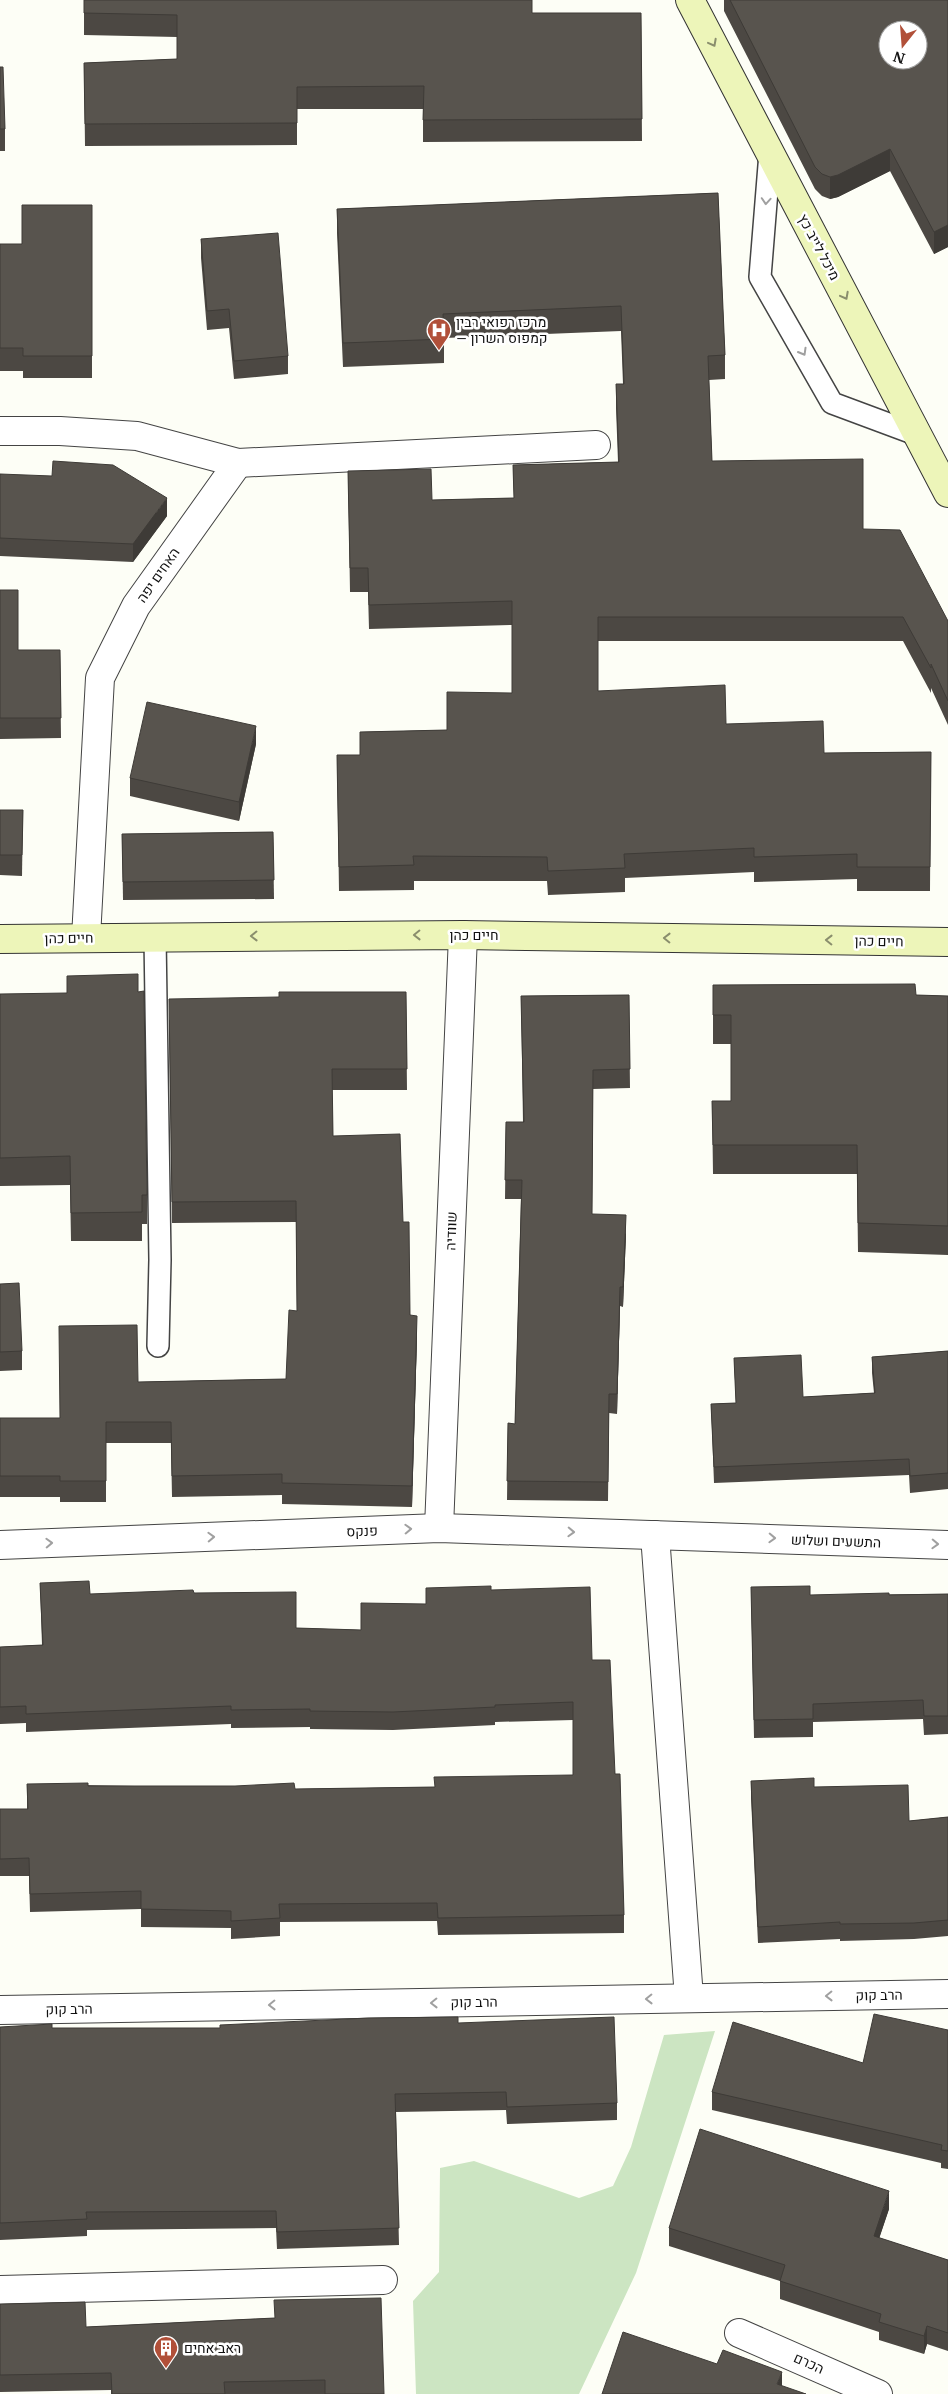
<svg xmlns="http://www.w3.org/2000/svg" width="948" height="2394" font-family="Merriweather,Heebo,serif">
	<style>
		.green { fill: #cce5c2 }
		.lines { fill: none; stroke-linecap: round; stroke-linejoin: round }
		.lane-casing { stroke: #444; stroke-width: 24 }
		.street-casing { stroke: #444; stroke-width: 30 }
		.secondary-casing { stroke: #333; stroke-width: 30 }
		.lane { stroke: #fff; stroke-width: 21 }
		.street { stroke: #fff; stroke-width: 28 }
		.secondary { stroke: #edf5b9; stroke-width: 28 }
		.wall { fill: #4c4843 }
		.shaded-wall { fill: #3e3b37 }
		.building { fill: #58544e; stroke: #3e3b37; fill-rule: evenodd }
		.oneway { stroke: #8a8e6d }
		.oneway2 { stroke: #a0a0a0 }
		.labels { text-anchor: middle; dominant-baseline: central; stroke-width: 5; stroke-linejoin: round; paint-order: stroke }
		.street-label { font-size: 14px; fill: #111; stroke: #fff }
		.poi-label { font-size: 14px; fill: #111; stroke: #fff; text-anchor: start }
	</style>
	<rect width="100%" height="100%" fill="#fdfef6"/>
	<!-- green -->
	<path class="green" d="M 715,2031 L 636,2273 L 579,2394 L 416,2394 L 413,2301 L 439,2272 L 440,2168 L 474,2161 L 579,2198 L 613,2186 L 631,2147 L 664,2035 Z"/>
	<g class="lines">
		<!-- lane casing -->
		<g class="lane-casing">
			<g id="lane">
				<path d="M 770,153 L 760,277 L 832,403 L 918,435"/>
				<path d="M 155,937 L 160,1260 L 158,1346"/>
			</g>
		</g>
		<!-- street casing -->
		<g class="street-casing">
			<g id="street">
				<path d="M 0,431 L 60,431 L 137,436 L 238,463 L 136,606 L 100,678 L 86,938"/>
				<path d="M 238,463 L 596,445"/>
				<path d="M 439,1528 L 463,935"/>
				<path d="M 655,1535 L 689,1998"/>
				<path d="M 0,1545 L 439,1528 L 948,1545"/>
				<path d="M 0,2010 L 948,1994"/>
				<path d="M 0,2290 L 383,2280"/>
				<path d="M 739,2333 L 878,2394"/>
			</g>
		</g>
		<!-- secondary casing -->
		<g class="secondary-casing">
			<g id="secondary">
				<path d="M 690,0 L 948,493"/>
				<path d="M 0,939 L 463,935 L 948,942"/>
			</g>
		</g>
		<!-- lane -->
		<use href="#lane" class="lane"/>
		<!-- street -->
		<use href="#street" class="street"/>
		<!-- secondary -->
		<use href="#secondary" class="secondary"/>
	</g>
	<!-- wall -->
	<g class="wall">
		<path d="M 84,0 L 532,13 L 641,13 L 642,141 L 423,142 L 423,109 L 297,109 L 297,145 L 85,146 L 84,63 L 177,59 L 177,37 L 84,35 Z"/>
		<path d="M 724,0 L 948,0 L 948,247 L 934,254 L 890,171 L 838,197 L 830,199 L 822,196 L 815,189 L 724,11 Z"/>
		<path d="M 0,67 L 5,129 L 5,151 L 0,151 Z"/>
		<path d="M 718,193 L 725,355 L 725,379 L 709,380 L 712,461 L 863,529 L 948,621 L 948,725 L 931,688 L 931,693 L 903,641 L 598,641 L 598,691 L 726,724 L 824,753 L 931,752 L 930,891 L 857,891 L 857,879 L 754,882 L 754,872 L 625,878 L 625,892 L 548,895 L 547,881 L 414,881 L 414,890 L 339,891 L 337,755 L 360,755 L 360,732 L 447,730 L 512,693 L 512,625 L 369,629 L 368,592 L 350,592 L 348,471 L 432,500 L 514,498 L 513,465 L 618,462 L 616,408 L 616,384 L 623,384 L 621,331 L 444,338 L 444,363 L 343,367 L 337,233 L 337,209 Z"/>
		<path d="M 92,205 L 92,378 L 23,378 L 23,371 L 0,371 L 0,244 L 22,244 Z"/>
		<path d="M 201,239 L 288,356 L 288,374 L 234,379 L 229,328 L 207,330 L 201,258 Z"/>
		<path d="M 0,474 L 167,516 L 133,562 L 0,556 Z"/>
		<path d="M 0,590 L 18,650 L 60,650 L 61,738 L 0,739 Z"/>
		<path d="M 256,744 L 239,821 L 130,796 L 130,778 Z"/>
		<path d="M 0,810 L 23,810 L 22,876 L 0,875 Z"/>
		<path d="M 273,832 L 274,899 L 123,900 L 122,834 Z"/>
		<path d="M 713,985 L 916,995 L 948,996 L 948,1255 L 858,1252 L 857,1174 L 713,1174 L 712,1101 L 731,1101 L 731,1044 L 713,1044 Z"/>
		<path d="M 406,992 L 407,1090 L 332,1090 L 333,1136 L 403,1222 L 410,1315 L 417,1337 L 412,1507 L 282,1504 L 282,1495 L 172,1497 L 171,1443 L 106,1443 L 106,1502 L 60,1502 L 60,1497 L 0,1497 L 0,1418 L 60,1418 L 138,1382 L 286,1379 L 297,1311 L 296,1222 L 172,1223 L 169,1020 L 279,997 Z"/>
		<path d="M 0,994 L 147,1195 L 147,1224 L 142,1224 L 142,1241 L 71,1241 L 70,1185 L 0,1186 Z"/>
		<path d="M 629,995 L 630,1088 L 593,1089 L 592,1214 L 626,1234 L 623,1307 L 620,1306 L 617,1414 L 609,1413 L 608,1501 L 507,1500 L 508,1423 L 515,1424 L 521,1199 L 505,1199 L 506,1122 L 523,1122 L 521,996 Z"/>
		<path d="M 0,1284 L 22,1351 L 22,1370 L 0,1371 Z"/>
		<path d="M 948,1351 L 948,1489 L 910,1493 L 909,1475 L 714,1483 L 711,1404 L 736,1403 L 734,1358 L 803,1397 L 874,1393 L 872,1373 L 872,1357 Z"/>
		<path d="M 40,1583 L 90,1594 L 194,1593 L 296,1628 L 361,1630 L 426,1604 L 426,1588 L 491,1590 L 592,1660 L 615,1774 L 624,1915 L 624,1933 L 438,1935 L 437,1921 L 280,1922 L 280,1936 L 231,1939 L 231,1928 L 141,1927 L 141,1909 L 30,1912 L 29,1876 L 0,1876 L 0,1809 L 27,1809 L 27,1784 L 295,1789 L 434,1787 L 573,1775 L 573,1720 L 495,1722 L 495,1725 L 393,1730 L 310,1729 L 310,1727 L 231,1728 L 231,1724 L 26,1732 L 26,1723 L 0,1724 L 0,1647 L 42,1645 Z"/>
		<path d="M 751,1587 L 810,1595 L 948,1594 L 948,1734 L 924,1735 L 923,1719 L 813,1722 L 813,1737 L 754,1738 Z"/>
		<path d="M 751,1781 L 814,1787 L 909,1821 L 948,1817 L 948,1936 L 914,1939 L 840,1941 L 840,1939 L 758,1943 L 751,1798 Z"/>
		<path d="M 458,2023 L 617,2103 L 617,2120 L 507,2124 L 506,2110 L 396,2112 L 399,2245 L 277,2249 L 276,2228 L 87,2230 L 87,2236 L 0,2240 L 0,2027 L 52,2028 L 220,2028 Z"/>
		<path d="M 948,2030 L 948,2169 L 941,2168 L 941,2163 L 712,2110 L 712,2092 L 863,2063 Z"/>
		<path d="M 889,2209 L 879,2238 L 948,2260 L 948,2351 L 927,2344 L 924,2354 L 879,2340 L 879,2332 L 780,2299 L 780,2281 L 669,2246 L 669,2228 Z"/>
		<path d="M 0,2304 L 86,2327 L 274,2318 L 384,2394 L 111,2394 L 111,2390 L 0,2392 Z"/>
	</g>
	<!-- shaded-wall -->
	<g class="shaded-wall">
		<path d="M 890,149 L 890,171 L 838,197 L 830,199 L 830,177 Z"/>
		<path d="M 948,225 L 948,247 L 934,254 L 934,232 Z"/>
		<path d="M 167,498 L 167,516 L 133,562 L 133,544 Z"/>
		<path d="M 256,726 L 256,744 L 239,821 L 239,802 Z"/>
		<path d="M 626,1215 L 626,1234 L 623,1307 L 623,1287 Z"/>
		<path d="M 620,1287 L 620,1306 L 617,1414 L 617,1394 Z"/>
		<path d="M 417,1316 L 417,1337 L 412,1507 L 412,1486 Z"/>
		<path d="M 889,2191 L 889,2209 L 874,2254 L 874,2236 Z"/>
		<path d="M 927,2326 L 927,2344 L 924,2354 L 924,2336 Z"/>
		<path d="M 782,2372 L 782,2390 L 777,2384 Z"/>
	</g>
	<!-- building -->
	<g class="building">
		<path d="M 84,0 L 532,0 L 532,13 L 641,13 L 642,119 L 423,120 L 424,86 L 297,87 L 297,123 L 85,124 L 84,63 L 177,59 L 177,15 L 84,13 Z"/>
		<path d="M 730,0 L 948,0 L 948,225 L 934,232 L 890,149 L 838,175 L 830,177 L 822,174 L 815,167 ZM 888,30 L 918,30 L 918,60 L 888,60 Z"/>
		<path d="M 0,67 L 3,67 L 5,129 L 0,129 Z"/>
		<path d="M 718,193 L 725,355 L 708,356 L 712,461 L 863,459 L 863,529 L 900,530 L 948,621 L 948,701 L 931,664 L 931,668 L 903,617 L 598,617 L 598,691 L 725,685 L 726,724 L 823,721 L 824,753 L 931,752 L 930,867 L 857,867 L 857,854 L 754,857 L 754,848 L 624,854 L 625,868 L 548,871 L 547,857 L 413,856 L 414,865 L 339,867 L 337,755 L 360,755 L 360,732 L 447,730 L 447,692 L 512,693 L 512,601 L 369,605 L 368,568 L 350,568 L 348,471 L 431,469 L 432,500 L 514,498 L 513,465 L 619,462 L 616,384 L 624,384 L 621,306 L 443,314 L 444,339 L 343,343 L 337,209 Z"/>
		<path d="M 22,205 L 92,205 L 92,356 L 23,356 L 23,348 L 0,348 L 0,244 L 22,244 Z"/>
		<path d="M 278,233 L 288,356 L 234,361 L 229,309 L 207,311 L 201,239 Z"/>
		<path d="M 53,461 L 113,465 L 167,498 L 133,544 L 0,538 L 0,474 L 52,476 Z"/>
		<path d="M 0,590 L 18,590 L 18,650 L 60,650 L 61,718 L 0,718 Z"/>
		<path d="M 147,702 L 256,726 L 239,802 L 130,778 Z"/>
		<path d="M 0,810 L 23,810 L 22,855 L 0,855 Z"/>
		<path d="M 273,832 L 274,880 L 123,882 L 122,834 Z"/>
		<path d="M 138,974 L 138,992 L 144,991 L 147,1195 L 142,1195 L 142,1212 L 71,1213 L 70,1156 L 0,1158 L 0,994 L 67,993 L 67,976 Z"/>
		<path d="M 915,984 L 916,995 L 948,996 L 948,1226 L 858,1223 L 857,1145 L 713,1145 L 712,1101 L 731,1101 L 731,1015 L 713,1015 L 713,985 Z"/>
		<path d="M 279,992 L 406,992 L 407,1069 L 332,1069 L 333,1136 L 400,1134 L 403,1222 L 409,1222 L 410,1315 L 417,1316 L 412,1486 L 282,1483 L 282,1474 L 172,1476 L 171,1422 L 106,1422 L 106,1481 L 60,1481 L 60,1476 L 0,1476 L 0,1418 L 60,1418 L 59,1326 L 137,1325 L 138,1382 L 286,1379 L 289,1310 L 297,1311 L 296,1201 L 172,1202 L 169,999 L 279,997 Z"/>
		<path d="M 629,995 L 630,1069 L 593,1070 L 592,1214 L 626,1215 L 623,1287 L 620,1287 L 617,1394 L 609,1394 L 608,1482 L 507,1481 L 508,1423 L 515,1424 L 522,1180 L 505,1180 L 506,1122 L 524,1122 L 521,996 Z"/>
		<path d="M 19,1283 L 22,1351 L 0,1352 L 0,1284 Z"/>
		<path d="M 948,1351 L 948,1473 L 910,1476 L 909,1459 L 714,1467 L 711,1404 L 736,1403 L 734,1358 L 801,1355 L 803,1397 L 875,1393 L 872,1357 Z"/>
		<path d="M 89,1581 L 90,1594 L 193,1590 L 194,1593 L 296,1592 L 296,1628 L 361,1630 L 361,1603 L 426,1604 L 426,1588 L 491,1586 L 491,1590 L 590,1587 L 592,1660 L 610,1660 L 615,1774 L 620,1774 L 624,1915 L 438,1918 L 437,1903 L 279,1904 L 280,1918 L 231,1921 L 231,1911 L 141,1909 L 141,1891 L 30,1894 L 29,1858 L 0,1859 L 0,1809 L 28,1809 L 27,1784 L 88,1783 L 88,1786 L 235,1786 L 294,1783 L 295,1789 L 435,1787 L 434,1777 L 573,1775 L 573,1702 L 495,1705 L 495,1707 L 393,1712 L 310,1711 L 310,1709 L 231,1710 L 231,1706 L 26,1714 L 26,1706 L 0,1707 L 0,1647 L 43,1645 L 40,1583 Z"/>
		<path d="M 810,1586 L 810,1595 L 889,1593 L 889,1595 L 948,1594 L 948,1716 L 924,1716 L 923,1700 L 813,1704 L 813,1719 L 754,1720 L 751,1587 Z"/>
		<path d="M 814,1778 L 814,1787 L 908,1785 L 909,1821 L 948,1817 L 948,1920 L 914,1923 L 840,1924 L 840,1922 L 758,1927 L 751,1781 Z"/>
		<path d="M 874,2014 L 948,2030 L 948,2151 L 941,2150 L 942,2145 L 712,2092 L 733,2022 L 863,2063 Z"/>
		<path d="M 458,2017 L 458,2023 L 614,2017 L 617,2103 L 507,2107 L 506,2092 L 395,2094 L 399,2228 L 277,2232 L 276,2211 L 86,2212 L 87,2219 L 0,2223 L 0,2027 L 52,2024 L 52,2028 L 220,2028 L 220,2025 L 368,2018 Z"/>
		<path d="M 700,2129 L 889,2191 L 874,2236 L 948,2260 L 948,2333 L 927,2326 L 924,2336 L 879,2322 L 881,2314 L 780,2281 L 785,2265 L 669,2228 Z"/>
		<path d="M 381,2298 L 384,2394 L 325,2394 L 325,2380 L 224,2382 L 225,2394 L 112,2394 L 111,2373 L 0,2375 L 0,2304 L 85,2302 L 86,2327 L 275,2318 L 274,2300 Z"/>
		<path d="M 623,2332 L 717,2364 L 723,2350 L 782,2372 L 777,2384 L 806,2394 L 602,2394 Z"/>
	</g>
	<!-- one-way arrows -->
	<defs><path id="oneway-chevron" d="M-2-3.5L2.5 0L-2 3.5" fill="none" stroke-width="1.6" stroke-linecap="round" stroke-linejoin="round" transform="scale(1.25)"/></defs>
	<g class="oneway">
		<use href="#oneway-chevron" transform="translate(713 43) rotate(62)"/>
		<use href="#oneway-chevron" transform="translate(845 296) rotate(62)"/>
		<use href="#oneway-chevron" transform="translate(417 935) rotate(179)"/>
		<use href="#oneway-chevron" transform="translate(254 936) rotate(179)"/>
		<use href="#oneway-chevron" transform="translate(667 938) rotate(-179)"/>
		<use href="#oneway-chevron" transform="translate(829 940) rotate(-179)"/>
	</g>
	<g class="oneway2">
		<use href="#oneway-chevron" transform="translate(766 201) rotate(94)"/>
		<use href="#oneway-chevron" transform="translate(803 352) rotate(60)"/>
		<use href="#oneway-chevron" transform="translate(408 1529) rotate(-2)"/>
		<use href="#oneway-chevron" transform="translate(571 1532) rotate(2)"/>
		<use href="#oneway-chevron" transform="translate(211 1537) rotate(-2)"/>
		<use href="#oneway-chevron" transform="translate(772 1538) rotate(2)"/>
		<use href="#oneway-chevron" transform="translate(49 1543) rotate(-2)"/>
		<use href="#oneway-chevron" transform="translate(935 1544) rotate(2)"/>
		<use href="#oneway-chevron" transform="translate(829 1996) rotate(179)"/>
		<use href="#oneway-chevron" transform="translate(649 1999) rotate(179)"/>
		<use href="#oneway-chevron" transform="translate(434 2003) rotate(179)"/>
		<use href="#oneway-chevron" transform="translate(272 2005) rotate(179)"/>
	</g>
	<!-- icons -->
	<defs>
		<g id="hospital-pin" transform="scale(1.25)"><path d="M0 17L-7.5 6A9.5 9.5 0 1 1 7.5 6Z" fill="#b15039" stroke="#fff"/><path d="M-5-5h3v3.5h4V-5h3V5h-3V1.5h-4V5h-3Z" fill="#fff"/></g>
		<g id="building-pin" transform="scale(1.25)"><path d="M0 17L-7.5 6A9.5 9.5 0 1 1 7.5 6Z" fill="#b15039" stroke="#fff"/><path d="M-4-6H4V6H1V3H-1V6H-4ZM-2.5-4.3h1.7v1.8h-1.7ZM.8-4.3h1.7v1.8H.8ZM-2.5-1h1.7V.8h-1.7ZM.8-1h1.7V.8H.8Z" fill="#fff"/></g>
	</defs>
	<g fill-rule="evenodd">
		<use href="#hospital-pin" x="439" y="330"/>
		<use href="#building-pin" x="166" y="2348"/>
	</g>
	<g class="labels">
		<!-- street labels -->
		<g class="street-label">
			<text transform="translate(819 247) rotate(62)">מיכל לייב כץ</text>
			<text transform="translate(158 575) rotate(-55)">האחים יפה</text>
			<text x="474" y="935">חיים כהן</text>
			<text transform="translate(69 938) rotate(-1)">חיים כהן</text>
			<text transform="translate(879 941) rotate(1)">חיים כהן</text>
			<text transform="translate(451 1231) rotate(-88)">שוודיה</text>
			<text transform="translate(362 1531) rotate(-2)">פנקס</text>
			<text transform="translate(836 1541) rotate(2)">התשעים ושלוש</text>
			<text transform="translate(879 1995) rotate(-1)">הרב קוק</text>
			<text transform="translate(474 2002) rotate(-1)">הרב קוק</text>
			<text transform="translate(69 2009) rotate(-1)">הרב קוק</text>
			<text transform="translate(809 2363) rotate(24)">הכרם</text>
		</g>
		<!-- poi labels -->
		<g class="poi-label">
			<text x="456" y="322">מרכז רפואי רבין<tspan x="456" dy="16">– קמפוס השרון</tspan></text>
			<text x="184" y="2348">ראב אחים</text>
		</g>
	</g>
	<!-- north arrow -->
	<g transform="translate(903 45) rotate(197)"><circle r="24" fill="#ffffff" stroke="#a0a0a0"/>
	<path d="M0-4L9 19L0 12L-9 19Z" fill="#b15039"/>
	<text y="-8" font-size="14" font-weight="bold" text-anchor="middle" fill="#111111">N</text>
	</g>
</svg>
